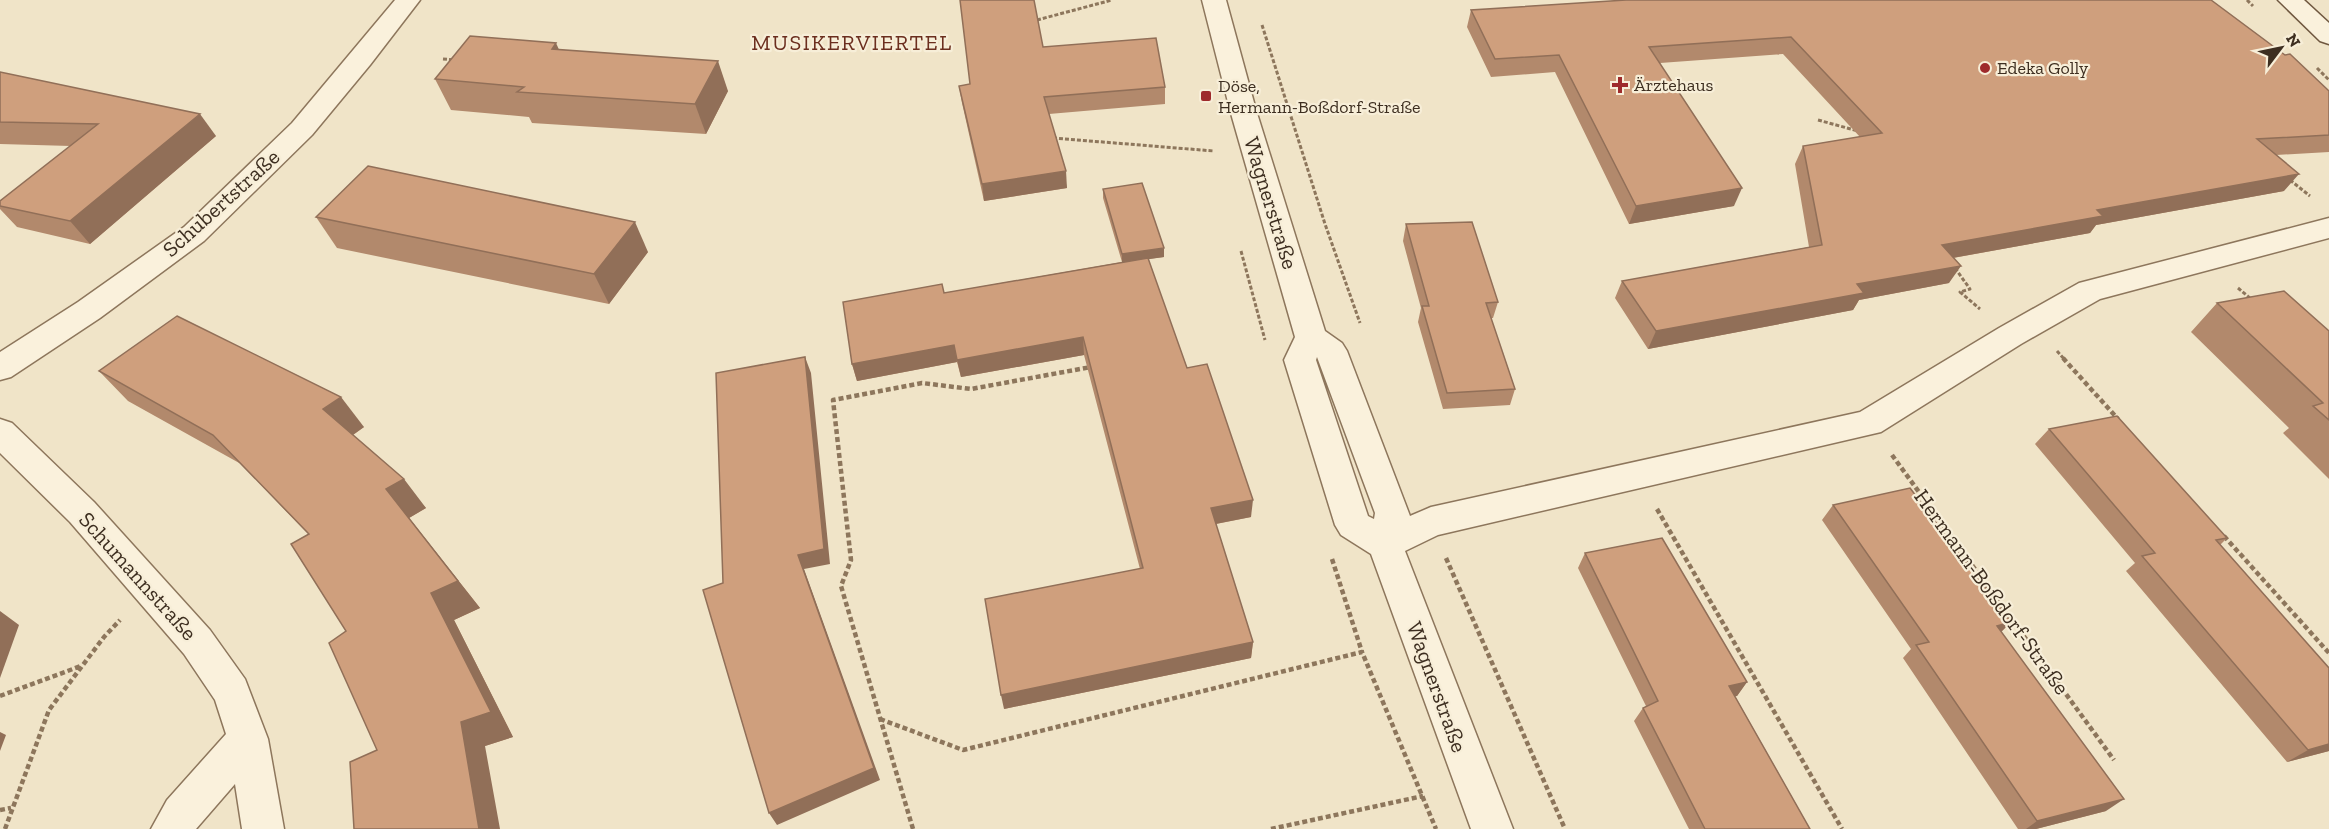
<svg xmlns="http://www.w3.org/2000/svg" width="2329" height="829" font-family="'Zilla Slab',serif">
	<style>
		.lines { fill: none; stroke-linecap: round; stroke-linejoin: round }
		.street-casing { stroke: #8d765c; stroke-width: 3 }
		.secondary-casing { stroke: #6f573f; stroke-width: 3 }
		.path-far1 { stroke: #8d765c; stroke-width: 3; stroke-dasharray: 4 2; stroke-linecap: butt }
		.path { stroke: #8d765c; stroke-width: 4.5; stroke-dasharray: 5 3; stroke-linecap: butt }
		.street { fill: #faf1dc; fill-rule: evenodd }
		.secondary { fill: #faf1dc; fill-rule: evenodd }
		.wall { fill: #b2896c }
		.shaded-wall { fill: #916f58 }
		.building { fill: #cf9f7d; stroke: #916f58; stroke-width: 1.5 }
		.poi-dot { fill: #9e2a2b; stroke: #f7eed8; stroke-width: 2 }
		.labels { text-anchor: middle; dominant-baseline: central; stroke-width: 4.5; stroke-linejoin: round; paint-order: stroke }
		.far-poi-label { font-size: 18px; fill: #3d2e20; stroke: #f7eed8; text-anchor: start }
		.far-quarter-label { font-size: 22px; letter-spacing: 1.5px; fill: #6b2e1e; stroke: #f7eed8 }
		.street-label { font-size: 22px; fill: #3d2e20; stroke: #f7eed8 }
	</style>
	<rect width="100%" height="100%" fill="#f0e4c8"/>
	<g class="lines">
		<!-- street casing -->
		<g class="street-casing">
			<g id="street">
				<path d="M 395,0 L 420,0 L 370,65 L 312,135 L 204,241 L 100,318 L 11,377 L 0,380 L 0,352 L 78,302 L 184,227 L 292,123 Z"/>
				<path d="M 1202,0 L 1226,0 L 1256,110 L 1325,331 L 1342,343 L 1347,351 L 1410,516 L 1431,507 L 1860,412 L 1999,328 L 2079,283 L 2329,218 L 2329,238 L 2100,299 L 2021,344 L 1881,432 L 1438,535 L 1405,551 L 1513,829 L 1471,829 L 1371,554 L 1341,535 L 1335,525 L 1284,360 L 1295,337 L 1230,110 ZM 1317,357 L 1375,513 L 1374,519 L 1368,516 L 1316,360 Z"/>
				<path d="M 0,419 L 12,423 L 94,502 L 210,630 L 245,679 L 268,739 L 284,829 L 242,829 L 235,784 L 196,829 L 151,829 L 167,800 L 226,734 L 215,700 L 184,654 L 70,522 L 0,453 Z"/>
			</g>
		</g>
		<!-- secondary casing -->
		<g class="secondary-casing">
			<path id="secondary" d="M 2278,0 L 2304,0 L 2329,23 L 2329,44 L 2320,41 Z"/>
		</g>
		<!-- path-far1 -->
		<g class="path-far1">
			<path d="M 2247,0 L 2253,6"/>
			<path d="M 1037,20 L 1112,0"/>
			<path d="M 1262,25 L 1325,224 L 1360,323"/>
			<path d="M 443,59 L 455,60"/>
			<path d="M 2317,68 L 2329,80"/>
			<path d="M 1818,120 L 1858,131"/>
			<path d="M 1053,138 L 1214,151"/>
			<path d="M 2290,180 L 2310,196"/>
			<path d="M 1241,251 L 1265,340"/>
			<path d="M 1955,268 L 1970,289 L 1960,292 L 1980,309"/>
			<path d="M 2238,288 L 2251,299"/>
			<path d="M 2057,351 L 2065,360"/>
		</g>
		<!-- path -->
		<g class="path">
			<path d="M 2063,358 L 2118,419"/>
			<path d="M 1892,455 L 2114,760"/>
			<path d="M 1657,509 L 1842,829"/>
			<path d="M 2224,536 L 2329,653"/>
			<path d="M 1446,558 L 1565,829"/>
			<path d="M 1332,559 L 1362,652"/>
			<path d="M 0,696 L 81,666"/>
			<path d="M 880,719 L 963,750 L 1362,652 L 1436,829"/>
			<path d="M 0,810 L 11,808"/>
			<path d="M 5,829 L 49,710 L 104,637 L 120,620"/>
			<path d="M 913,829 L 841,586 L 851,560 L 833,400 L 922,383 L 971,389 L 1091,367"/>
			<path d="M 1271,829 L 1423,796"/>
		</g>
		<!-- street -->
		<use href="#street" class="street"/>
		<!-- secondary -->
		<use href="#secondary" class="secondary"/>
	</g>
	<!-- wall -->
	<g class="wall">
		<path d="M 1626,0 L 2329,91 L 2329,152 L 2276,155 L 2284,191 L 2096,225 L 2090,233 L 1953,258 L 1949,283 L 1859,300 L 1853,310 L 1648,349 L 1615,298 L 1622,281 L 1809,247 L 1795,164 L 1803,146 L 1860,137 L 1783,54 L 1660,63 L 1734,206 L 1629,224 L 1555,72 L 1491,77 L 1467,27 L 1471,10 Z"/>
		<path d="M 1043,47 L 1165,87 L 1165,104 L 1049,114 L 1067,188 L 984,201 L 962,103 L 959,86 L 970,84 Z"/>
		<path d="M 559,50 L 728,91 L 706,134 L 532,123 L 529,117 L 451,110 L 435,79 Z"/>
		<path d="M 0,72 L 216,136 L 90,244 L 17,227 L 0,209 L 0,201 L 71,146 L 0,144 Z"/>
		<path d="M 1103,189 L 1164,257 L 1148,259 L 1187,368 L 1251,517 L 1216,524 L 1253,642 L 1251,658 L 1004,709 L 1140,569 L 1084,355 L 961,377 L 957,362 L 857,381 L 852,364 L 944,293 L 1122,262 L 1103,198 Z"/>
		<path d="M 316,217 L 648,252 L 609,304 L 337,248 Z"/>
		<path d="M 1406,224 L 1498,302 L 1493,318 L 1491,318 L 1515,389 L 1510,405 L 1443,409 L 1418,322 L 1421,308 L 1403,241 Z"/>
		<path d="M 2217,303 L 2329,331 L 2329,479 L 2283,433 L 2289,428 L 2191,332 Z"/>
		<path d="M 99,371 L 364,427 L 353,435 L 426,508 L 409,518 L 480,608 L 454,620 L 513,737 L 485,746 L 377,750 L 346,631 L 308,534 L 241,464 L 128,401 Z"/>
		<path d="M 2049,429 L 2227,538 L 2220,545 L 2329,668 L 2329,751 L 2287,762 L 2126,571 L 2135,563 L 2035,444 Z"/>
		<path d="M 1833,505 L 2011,622 L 2001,632 L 2106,811 L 2036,829 L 2018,829 L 1903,658 L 1911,649 L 1822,520 Z"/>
		<path d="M 1585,553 L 1747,682 L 1737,696 L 1735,696 L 1810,829 L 1689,829 L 1634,721 L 1643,708 L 1646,706 L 1578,568 Z"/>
	</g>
	<!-- shaded-wall -->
	<g class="shaded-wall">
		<path d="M 556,43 L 570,74 L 552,49 Z"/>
		<path d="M 718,61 L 728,91 L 706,134 L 695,104 Z"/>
		<path d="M 200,114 L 216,136 L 90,244 L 70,221 Z"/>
		<path d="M 1066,171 L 1067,188 L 984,201 L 982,184 Z"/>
		<path d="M 2299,174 L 2284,191 L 2096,225 L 2090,233 L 1930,262 L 1942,245 L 2097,210 Z"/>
		<path d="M 1742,188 L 1734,206 L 1629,224 L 1636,206 Z"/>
		<path d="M 635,222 L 648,252 L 609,304 L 594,274 Z"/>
		<path d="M 1164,248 L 1164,257 L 1122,263 L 1122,254 Z"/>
		<path d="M 1961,266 L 1949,283 L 1859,300 L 1853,310 L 1648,349 L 1656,331 L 1857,284 Z"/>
		<path d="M 1083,337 L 1084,355 L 961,377 L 957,360 Z"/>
		<path d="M 954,345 L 957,362 L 857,381 L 852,364 Z"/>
		<path d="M 805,357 L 811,373 L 830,564 L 804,569 L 880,780 L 777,825 L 769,813 L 798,555 Z"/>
		<path d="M 341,397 L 364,427 L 347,439 L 323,409 Z"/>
		<path d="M 404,479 L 426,508 L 409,518 L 480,608 L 454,620 L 513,737 L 485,746 L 500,829 L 479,829 L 431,593 L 386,489 Z"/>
		<path d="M 1253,500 L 1251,517 L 1210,525 L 1211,508 Z"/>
		<path d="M 0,611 L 19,625 L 0,678 Z"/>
		<path d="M 2011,622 L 1997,636 L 1997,626 Z"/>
		<path d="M 1253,642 L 1251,658 L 1004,709 L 1001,695 Z"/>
		<path d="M 1747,682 L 1737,696 L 1719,700 L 1729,686 Z"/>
		<path d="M 0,732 L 6,735 L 0,751 Z"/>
		<path d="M 2329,744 L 2329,751 L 2287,762 L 2308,750 Z"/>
		<path d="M 2124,799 L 2106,811 L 2036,829 L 2026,829 L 2037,821 Z"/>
	</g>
	<!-- building -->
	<g class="building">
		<path d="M 960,0 L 1034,0 L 1043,47 L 1156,38 L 1165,87 L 1044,97 L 1066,171 L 982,184 L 959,86 L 970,84 Z"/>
		<path d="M 1626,0 L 2211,0 L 2285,55 L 2290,54 L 2329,91 L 2329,135 L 2257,139 L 2299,174 L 2097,210 L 2103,216 L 1942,245 L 1961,266 L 1857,284 L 1864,293 L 1656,331 L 1622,281 L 1822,245 L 1803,146 L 1882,133 L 1791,37 L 1649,47 L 1742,188 L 1636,206 L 1559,55 L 1495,59 L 1471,10 Z"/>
		<path d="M 470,36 L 556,43 L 552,49 L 718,61 L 695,104 L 517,92 L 524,87 L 435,79 Z"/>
		<path d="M 0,72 L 200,114 L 70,221 L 0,206 L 0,201 L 98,124 L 0,122 Z"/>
		<path d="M 368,166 L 635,222 L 594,274 L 316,217 Z"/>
		<path d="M 1142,183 L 1164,248 L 1122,254 L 1103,189 Z"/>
		<path d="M 1472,222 L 1498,302 L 1486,303 L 1515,389 L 1447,393 L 1422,306 L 1429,306 L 1406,224 Z"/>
		<path d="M 1148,258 L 1187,368 L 1207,364 L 1253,500 L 1211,508 L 1253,642 L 1001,695 L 985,599 L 1143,568 L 1083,337 L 957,360 L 954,345 L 852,364 L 843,302 L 942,284 L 944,293 Z"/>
		<path d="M 2284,291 L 2329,331 L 2329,420 L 2313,406 L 2323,403 L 2217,303 Z"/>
		<path d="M 177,316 L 341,397 L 323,409 L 404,479 L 386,489 L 458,581 L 431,593 L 491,712 L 461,722 L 479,829 L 354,829 L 350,762 L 377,750 L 329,643 L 346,631 L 291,544 L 309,534 L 213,435 L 99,371 Z"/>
		<path d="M 805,357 L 824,549 L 798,555 L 874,768 L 769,813 L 703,590 L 723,583 L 716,373 Z"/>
		<path d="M 2117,416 L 2227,538 L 2216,540 L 2329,668 L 2329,744 L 2308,750 L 2142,556 L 2155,553 L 2049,429 Z"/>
		<path d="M 1910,488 L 2011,622 L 1997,626 L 2124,799 L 2037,821 L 1916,645 L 1929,642 L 1833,505 Z"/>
		<path d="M 1662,538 L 1747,682 L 1729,686 L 1810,829 L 1705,829 L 1643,708 L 1658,701 L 1585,553 Z"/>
	</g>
	<!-- markers -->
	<g class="poi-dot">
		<circle cx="1985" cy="68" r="6"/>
		<path d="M1617 76h6v6h6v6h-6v6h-6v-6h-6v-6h6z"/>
		<rect x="1200" y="90" width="12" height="12" rx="3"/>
	</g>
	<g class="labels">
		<!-- far-poi labels -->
		<g class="far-poi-label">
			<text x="1997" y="68">Edeka Golly</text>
			<text x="1634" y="85">Ärztehaus</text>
			<text x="1218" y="86">Döse,<tspan x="1218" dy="21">Hermann-Boßdorf-Straße</tspan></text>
		</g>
		<!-- far-quarter labels -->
		<g class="far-quarter-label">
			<text x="852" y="42">MUSIKERVIERTEL</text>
		</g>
		<!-- street labels -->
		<g class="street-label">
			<text transform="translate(221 203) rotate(-42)">Schubertstraße</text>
			<text transform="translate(1271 203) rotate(73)">Wagnerstraße</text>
			<text transform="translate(138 576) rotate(48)">Schumannstraße</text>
			<text transform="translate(1992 592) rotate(54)">Hermann-Boßdorf-Straße</text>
			<text transform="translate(1437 687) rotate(70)">Wagnerstraße</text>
		</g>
	</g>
	<!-- north arrow -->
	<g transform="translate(2281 48) rotate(58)" stroke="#f7eed8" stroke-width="4.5" paint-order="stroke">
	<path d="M0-4.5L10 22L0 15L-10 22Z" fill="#3d2e20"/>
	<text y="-9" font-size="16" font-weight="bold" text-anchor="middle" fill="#3d2e20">N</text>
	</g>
</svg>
